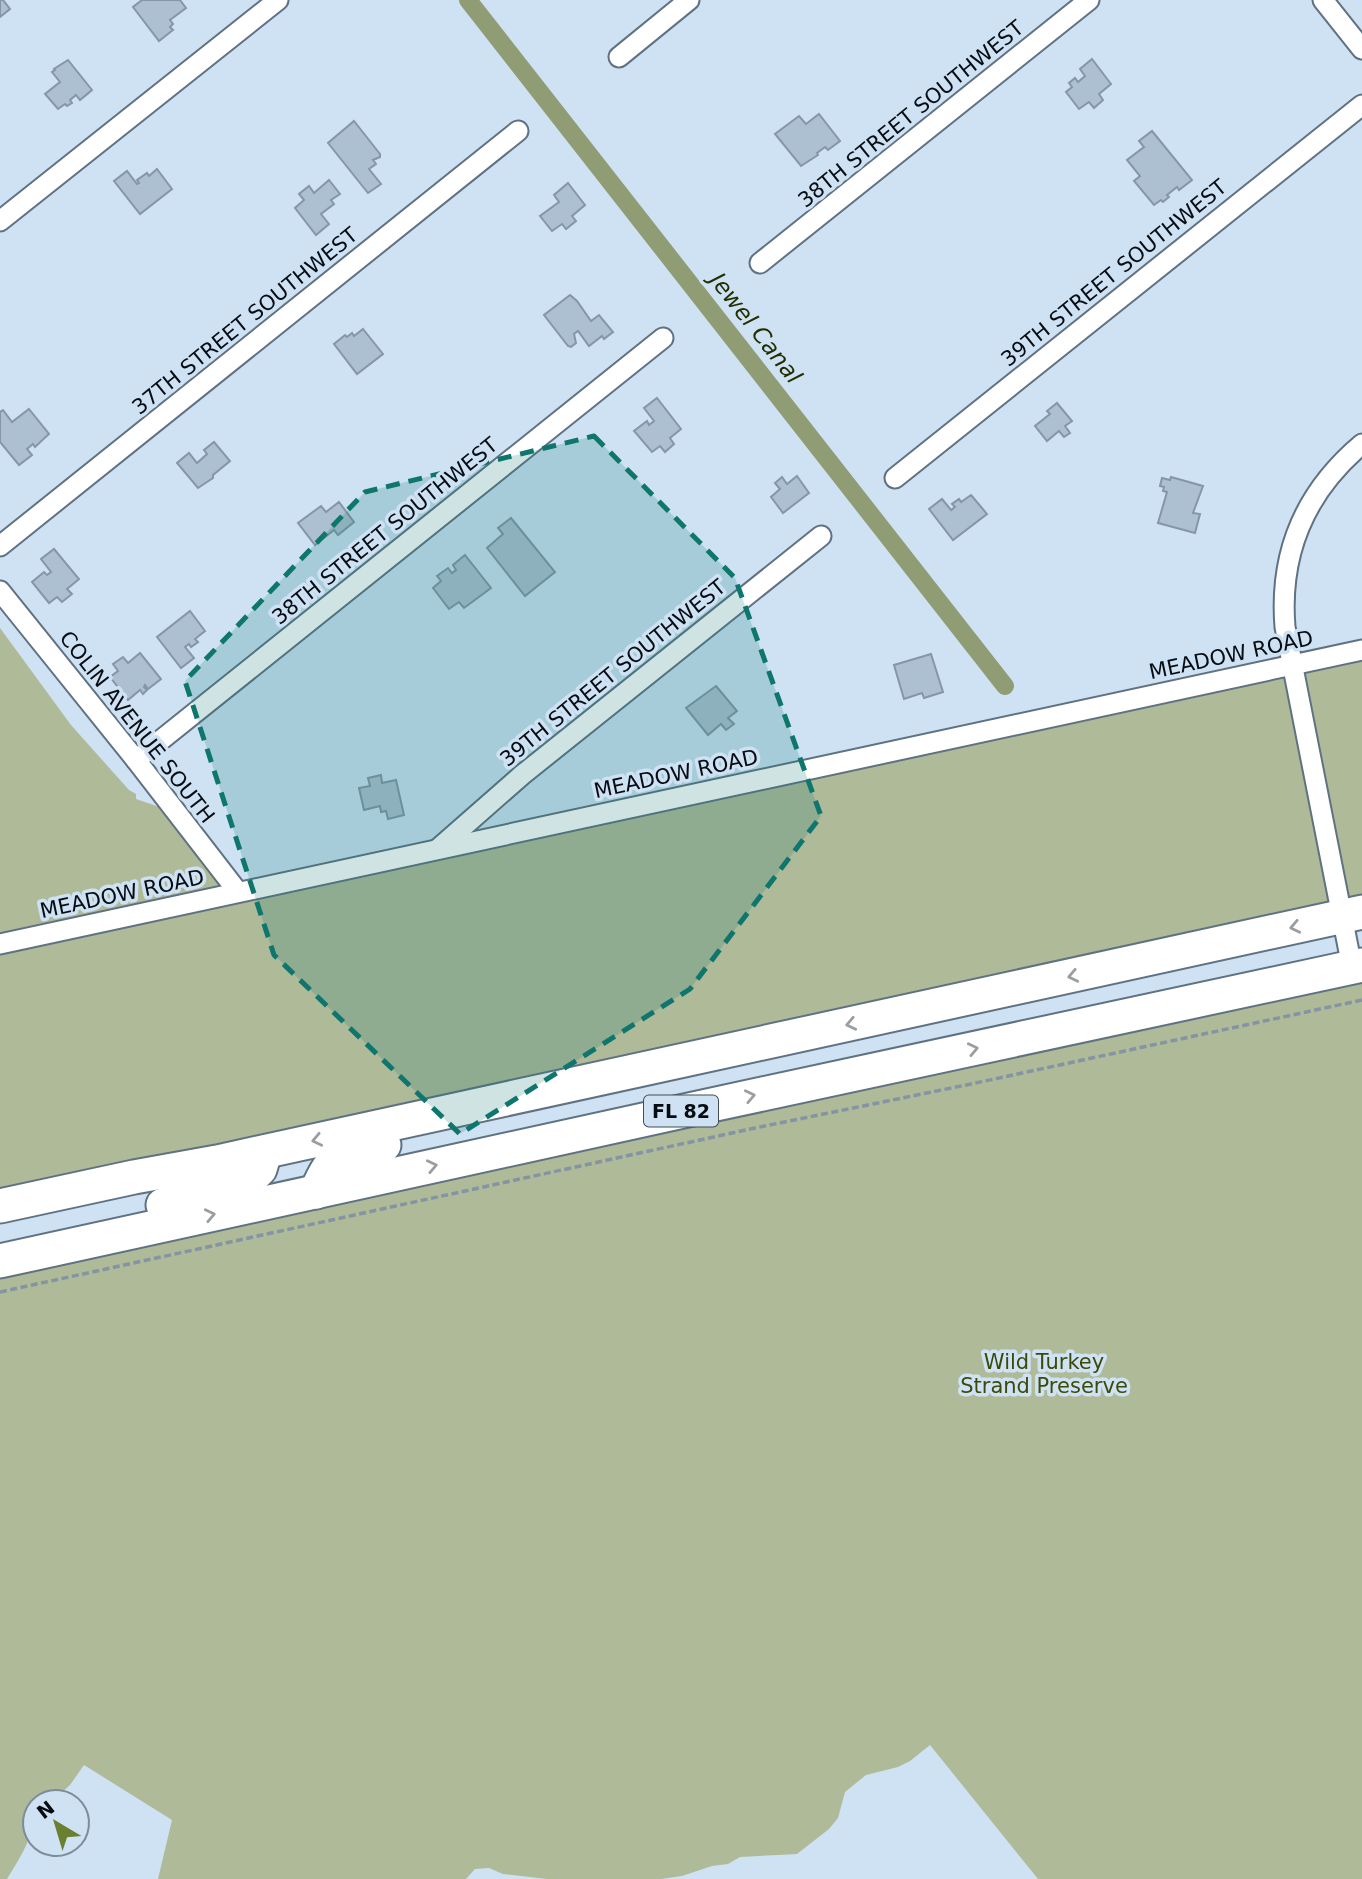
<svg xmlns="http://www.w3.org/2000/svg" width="1362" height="1879" font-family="'DejaVu Sans',sans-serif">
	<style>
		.green { fill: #afba99 }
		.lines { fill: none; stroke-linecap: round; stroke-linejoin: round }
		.canal { stroke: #8f9c74; stroke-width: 18 }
		.building { fill: #adc0d1; stroke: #8496a7; stroke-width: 2 }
		.minor-casing { stroke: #607282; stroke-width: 23 }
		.trunk-casing { stroke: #607282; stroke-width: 37 }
		.path { stroke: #8594a2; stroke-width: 3.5; stroke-dasharray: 7 3.5; stroke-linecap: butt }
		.minor { stroke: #fff; stroke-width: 19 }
		.trunk { stroke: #fff; stroke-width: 33 }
		.oneway { stroke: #9b9ea0 }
		.marked { fill: #0f766e; fill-opacity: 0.2; stroke: #0f766e; stroke-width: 5; stroke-dasharray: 14 9; stroke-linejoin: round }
		.labels { text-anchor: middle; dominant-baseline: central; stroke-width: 7; stroke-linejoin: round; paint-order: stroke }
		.shield { fill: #cee2f4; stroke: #424c56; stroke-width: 2 }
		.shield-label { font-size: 19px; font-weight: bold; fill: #060c12 }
		.street-label { font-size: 21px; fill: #060c12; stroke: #cee2f4 }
		.park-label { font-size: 21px; fill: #3b4a07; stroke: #cee2f4 }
		.water-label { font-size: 23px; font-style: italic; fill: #232e00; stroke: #cee2f4 }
	</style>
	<rect width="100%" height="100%" fill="#cee2f4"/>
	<!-- green -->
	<g class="green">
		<path d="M 0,628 L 71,725 L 129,790 L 136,794 L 136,799 L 174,812 L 234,890 L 241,902 L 1362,648 L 1362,902 L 0,1195 Z"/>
		<path d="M 1362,975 L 1362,1879 L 1038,1879 L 930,1745 L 910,1761 L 898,1767 L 866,1775 L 845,1792 L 838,1818 L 829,1829 L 797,1854 L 740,1857 L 728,1864 L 712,1866 L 682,1876 L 661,1879 L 547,1879 L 503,1874 L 489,1868 L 475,1869 L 466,1879 L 158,1879 L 172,1820 L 84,1765 L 70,1785 L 51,1802 L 35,1802 C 35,1834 24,1852 7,1879 L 0,1879 L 0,1271 L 356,1200 Z"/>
	</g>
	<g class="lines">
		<!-- canal -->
		<path class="canal" d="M 468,0 L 1005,686"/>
	</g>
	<!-- building -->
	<g class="building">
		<path d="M 0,0 L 3,0 L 10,9 L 0,17 Z"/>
		<path d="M 142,0 L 180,0 L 186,8 L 170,20 L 173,24 L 170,27 L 173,30 L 159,41 L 133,7 Z"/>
		<path d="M 1092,59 L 1111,84 L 1099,94 L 1103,100 L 1094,108 L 1089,102 L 1079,109 L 1066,92 L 1072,87 L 1069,83 L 1075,78 L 1078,82 L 1085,76 L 1080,69 Z"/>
		<path d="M 68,60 L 92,90 L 80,100 L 76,95 L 70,100 L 72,103 L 67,106 L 65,104 L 58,109 L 45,94 L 60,82 L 52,72 L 55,70 L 54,69 Z"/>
		<path d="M 819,114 L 840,141 L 828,150 L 825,147 L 817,153 L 818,155 L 801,166 L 775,134 L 799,116 L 806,124 Z"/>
		<path d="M 354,121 L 380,154 L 380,157 L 373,160 L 376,164 L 369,169 L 381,184 L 368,193 L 328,143 Z"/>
		<path d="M 1152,131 L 1192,180 L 1179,190 L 1177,187 L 1167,195 L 1169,197 L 1163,202 L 1161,200 L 1154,205 L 1134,181 L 1140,176 L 1127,160 L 1144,147 L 1139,141 Z"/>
		<path d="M 157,169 L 172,189 L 140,214 L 114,181 L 127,171 L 137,184 L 139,183 L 137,180 L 147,173 L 149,176 Z"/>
		<path d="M 329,180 L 340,194 L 331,200 L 334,204 L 321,214 L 329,224 L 316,235 L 295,208 L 304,200 L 299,194 L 309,186 L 314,193 Z"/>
		<path d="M 568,183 L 585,205 L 572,216 L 576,221 L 566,229 L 562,224 L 552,231 L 540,216 L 559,202 L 554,195 Z"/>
		<path d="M 570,295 L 577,301 L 591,321 L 599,315 L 613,332 L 604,339 L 602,336 L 589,346 L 578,331 L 574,334 L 576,343 L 571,347 L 568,346 L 544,315 Z"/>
		<path d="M 363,329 L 383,354 L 357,374 L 334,344 L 345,335 L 347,337 L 352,333 L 354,336 Z"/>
		<path d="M 657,398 L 681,429 L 670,438 L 674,444 L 665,452 L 660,446 L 652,452 L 634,431 L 647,421 L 649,425 L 654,421 L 644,408 Z"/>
		<path d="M 1057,403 L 1072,421 L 1065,426 L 1070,433 L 1064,437 L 1059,431 L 1047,441 L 1035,426 L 1050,414 L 1047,411 Z"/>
		<path d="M 29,409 L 49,434 L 35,447 L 33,444 L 27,449 L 32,455 L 19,465 L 0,442 L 0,412 L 3,410 L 12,422 Z"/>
		<path d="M 214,442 L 230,461 L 213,475 L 213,478 L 198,488 L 177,463 L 189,453 L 197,463 L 207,454 L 204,450 Z"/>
		<path d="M 797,476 L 809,493 L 783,513 L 771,497 L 780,489 L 775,483 L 782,477 L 787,484 Z"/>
		<path d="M 1171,477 L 1203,486 L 1193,513 L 1200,514 L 1195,533 L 1158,523 L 1167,492 L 1163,491 L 1164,487 L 1160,486 L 1162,478 L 1170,480 Z"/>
		<path d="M 971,495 L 987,514 L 953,540 L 929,509 L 942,499 L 951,510 L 955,507 L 952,504 L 959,499 L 961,502 Z"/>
		<path d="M 339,502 L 354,522 L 338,535 L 334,530 L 315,545 L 298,523 L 321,506 L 326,512 Z"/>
		<path d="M 511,518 L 555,572 L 525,596 L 487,548 L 503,534 L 498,528 Z"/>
		<path d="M 54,549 L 79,579 L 67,589 L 72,594 L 62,602 L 57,597 L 49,603 L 32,582 L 44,572 L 47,575 L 51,572 L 41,559 Z"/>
		<path d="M 465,555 L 491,588 L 464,608 L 459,602 L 449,609 L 433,588 L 441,581 L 437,576 L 448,568 L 452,573 L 456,570 L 453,565 Z"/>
		<path d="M 190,611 L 205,631 L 195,639 L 198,642 L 191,647 L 189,644 L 185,647 L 194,658 L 181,668 L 157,637 Z"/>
		<path d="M 140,653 L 161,679 L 148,689 L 145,685 L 144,687 L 147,690 L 143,694 L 140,690 L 128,700 L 110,677 L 118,671 L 113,664 L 123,657 L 128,663 Z"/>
		<path d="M 931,654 L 943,692 L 924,698 L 922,693 L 904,699 L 894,665 Z"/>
		<path d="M 716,686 L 737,711 L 728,718 L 734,724 L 726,730 L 721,724 L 708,735 L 686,708 Z"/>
		<path d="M 381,775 L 382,783 L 396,780 L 404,815 L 388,819 L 386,811 L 381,812 L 380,806 L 364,810 L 359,788 L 370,786 L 368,778 Z"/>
	</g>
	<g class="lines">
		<!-- minor casing -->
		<g class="minor-casing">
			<g id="minor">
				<path d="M 1323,0 L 1362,49"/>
				<path d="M 619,57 L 689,0"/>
				<path d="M 0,221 L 278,0"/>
				<path d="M 760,263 L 1089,0"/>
				<path d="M 895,478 L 1362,105"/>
				<path d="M 0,546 L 518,131"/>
				<path d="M 0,591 L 136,760 L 238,892"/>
				<path d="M 136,760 L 663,338"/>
				<path d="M 439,848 L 522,775 L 821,536"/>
				<path d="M 0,944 L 1362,650"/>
				<path d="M 1352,967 L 1285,627 C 1279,553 1305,492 1362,444"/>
			</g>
		</g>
		<!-- trunk casing -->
		<g class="trunk-casing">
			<g id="trunk">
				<path d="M 316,1192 C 320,1184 324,1173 330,1166 C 342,1153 368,1150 384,1145"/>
				<path d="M 163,1205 L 252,1177 L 260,1169 L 265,1152"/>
				<path d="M 0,1206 L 134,1177 L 217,1162 L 1362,912"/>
				<path d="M 0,1261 L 693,1109 L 1362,965"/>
			</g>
		</g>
		<!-- path -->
		<path class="path" d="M 0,1292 L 755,1128 L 971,1084 L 1362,1000"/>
		<!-- minor -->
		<use href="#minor" class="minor"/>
		<!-- trunk -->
		<use href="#trunk" class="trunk"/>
	</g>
	<!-- one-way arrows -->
	<defs><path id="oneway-chevron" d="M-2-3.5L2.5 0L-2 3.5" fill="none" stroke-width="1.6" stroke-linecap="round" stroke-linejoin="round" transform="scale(1.75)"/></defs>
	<g class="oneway">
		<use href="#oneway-chevron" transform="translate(1295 927) rotate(168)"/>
		<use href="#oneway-chevron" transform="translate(1073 976) rotate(168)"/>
		<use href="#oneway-chevron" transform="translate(851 1024) rotate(168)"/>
		<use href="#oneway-chevron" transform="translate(973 1049) rotate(-12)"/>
		<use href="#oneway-chevron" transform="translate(750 1096) rotate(-12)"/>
		<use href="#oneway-chevron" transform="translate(317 1140) rotate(168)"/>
		<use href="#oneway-chevron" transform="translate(432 1166) rotate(-12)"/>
		<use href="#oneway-chevron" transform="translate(210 1215) rotate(-12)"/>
	</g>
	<!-- marked area -->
	<path class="marked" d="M 594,436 L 735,578 L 821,816 L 690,989 L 460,1134 L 274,955 L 185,681 L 365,492 Z"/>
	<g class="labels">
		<!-- shield labels -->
		<rect class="shield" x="644" y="1095.5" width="74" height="31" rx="5"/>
		<g class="shield-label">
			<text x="681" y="1111">FL 82</text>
		</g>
		<!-- street labels -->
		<g class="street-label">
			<text transform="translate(911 114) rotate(-39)">38TH STREET SOUTHWEST</text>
			<text transform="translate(1114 273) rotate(-39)">39TH STREET SOUTHWEST</text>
			<text transform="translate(245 321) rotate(-39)">37TH STREET SOUTHWEST</text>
			<text transform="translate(385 531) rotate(-39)">38TH STREET SOUTHWEST</text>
			<text transform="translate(1231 655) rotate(-12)">MEADOW ROAD</text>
			<text transform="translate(613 673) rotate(-39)">39TH STREET SOUTHWEST</text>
			<text transform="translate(137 727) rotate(52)">COLIN AVENUE SOUTH</text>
			<text transform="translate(676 774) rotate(-12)">MEADOW ROAD</text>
			<text transform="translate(122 894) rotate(-12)">MEADOW ROAD</text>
		</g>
		<!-- park labels -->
		<g class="park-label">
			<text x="1044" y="1362">Wild Turkey<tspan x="1044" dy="24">Strand Preserve</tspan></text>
		</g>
		<!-- water labels -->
		<g class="water-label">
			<text transform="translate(756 328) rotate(52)">Jewel Canal</text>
		</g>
	</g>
	<!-- north arrow -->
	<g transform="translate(56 1823) rotate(322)"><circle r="33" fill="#cee2f4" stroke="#7e8c9a" stroke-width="2"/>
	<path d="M0-5L12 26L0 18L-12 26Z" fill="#6a7f30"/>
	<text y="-10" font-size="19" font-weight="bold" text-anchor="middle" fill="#060c12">N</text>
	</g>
</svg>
